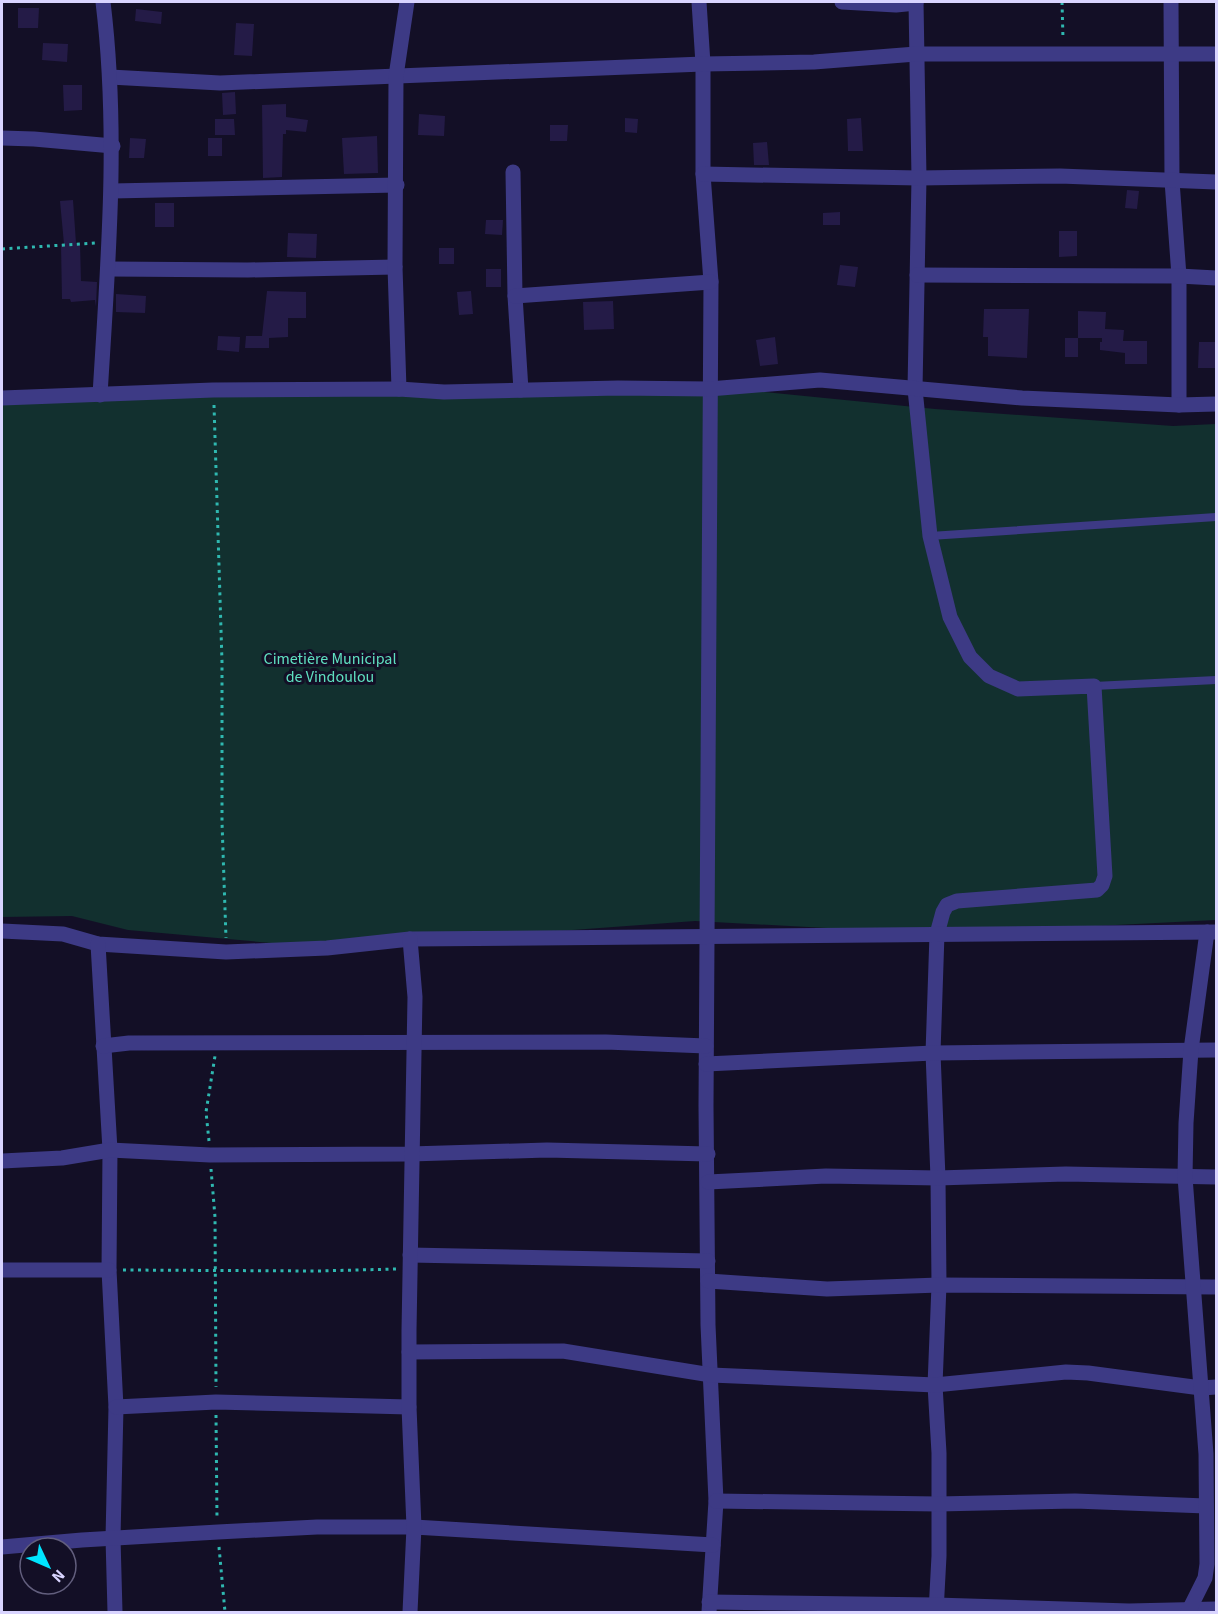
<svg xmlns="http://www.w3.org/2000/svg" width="1218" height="1614" font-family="'Source Sans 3',sans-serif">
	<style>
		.green { fill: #12302f }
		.building { fill: #241b47 }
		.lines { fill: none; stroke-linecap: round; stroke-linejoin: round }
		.path { stroke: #2fb8b0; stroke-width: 3; stroke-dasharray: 3 4.5; stroke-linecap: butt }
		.service { stroke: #3d3a85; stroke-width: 8 }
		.minor { stroke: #3d3a85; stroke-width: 15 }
		.labels { text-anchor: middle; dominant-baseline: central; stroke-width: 6; stroke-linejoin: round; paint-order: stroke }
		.park-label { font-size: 16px; fill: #5fe0c0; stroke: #130f26 }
	</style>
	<rect width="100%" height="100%" fill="#130f26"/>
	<!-- green -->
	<path class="green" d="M 723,388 L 935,409 L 1173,426 L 1216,424 L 1216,920 L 937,934 L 695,921 L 327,948 L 128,930 L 72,916 L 2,917 L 2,400 Z"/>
	<!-- building -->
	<g class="building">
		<path d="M 18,8 L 39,8 L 38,28 L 18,28 Z"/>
		<path d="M 136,9 L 162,12 L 161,24 L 135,21 Z"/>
		<path d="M 236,23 L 254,24 L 252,56 L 234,55 Z"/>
		<path d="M 43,43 L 68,44 L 67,62 L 42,60 Z"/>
		<path d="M 63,85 L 82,85 L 82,110 L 64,111 Z"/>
		<path d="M 235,92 L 236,114 L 223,115 L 222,93 Z"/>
		<path d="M 286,104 L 286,117 L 308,120 L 306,132 L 286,130 L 286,134 L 283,134 L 282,177 L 263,178 L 262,105 Z"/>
		<path d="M 419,114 L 445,116 L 444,136 L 418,135 Z"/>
		<path d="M 625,118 L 638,119 L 637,133 L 625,132 Z"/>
		<path d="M 861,118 L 863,151 L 848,151 L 847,119 Z"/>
		<path d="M 215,119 L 234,119 L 235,135 L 215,135 Z"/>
		<path d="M 550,125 L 568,125 L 567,141 L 550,141 Z"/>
		<path d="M 377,136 L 378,173 L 344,174 L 342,138 Z"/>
		<path d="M 130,138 L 146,139 L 144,158 L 129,158 Z"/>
		<rect x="208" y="138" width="14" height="18"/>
		<path d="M 767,142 L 769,165 L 754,165 L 753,143 Z"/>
		<path d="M 1127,190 L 1139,191 L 1137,209 L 1125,208 Z"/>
		<path d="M 73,200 L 76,243 L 80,243 L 81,281 L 97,282 L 96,307 L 95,300 L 71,302 L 70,299 L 62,299 L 61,244 L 64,244 L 60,201 Z"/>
		<rect x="155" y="203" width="19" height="24"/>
		<path d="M 840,212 L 840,225 L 823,225 L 823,213 Z"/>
		<path d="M 486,220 L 503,220 L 502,235 L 485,234 Z"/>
		<path d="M 1059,231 L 1077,231 L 1077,256 L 1059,257 Z"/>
		<path d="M 288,233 L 317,234 L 316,258 L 287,257 Z"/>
		<rect x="439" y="248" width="15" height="16"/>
		<path d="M 840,265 L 858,267 L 855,287 L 837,285 Z"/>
		<rect x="486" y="269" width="15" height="18"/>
		<path d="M 267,291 L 306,292 L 306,318 L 288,318 L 288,337 L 269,338 L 269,348 L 245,348 L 246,336 L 262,336 Z"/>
		<path d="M 471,291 L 473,314 L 459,315 L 457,292 Z"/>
		<path d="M 116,294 L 146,296 L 145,313 L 116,312 Z"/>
		<path d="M 613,301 L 614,329 L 584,330 L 583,302 Z"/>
		<path d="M 984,309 L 1029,309 L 1027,358 L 988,356 L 988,337 L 983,337 Z"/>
		<path d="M 1078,311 L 1106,312 L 1105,329 L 1124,330 L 1123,341 L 1147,341 L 1147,364 L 1125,364 L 1125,353 L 1100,350 L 1100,342 L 1102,342 L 1102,338 L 1078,338 Z"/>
		<path d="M 218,336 L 240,337 L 239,352 L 217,350 Z"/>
		<path d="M 775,337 L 778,364 L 760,366 L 756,340 Z"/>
		<rect x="1065" y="338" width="13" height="19"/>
		<path d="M 1199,342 L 1216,342 L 1216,368 L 1198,368 Z"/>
	</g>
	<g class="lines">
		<!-- path -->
		<g class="path">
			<path d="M 1062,2 L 1063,39"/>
			<path d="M 2,249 L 95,243"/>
			<path d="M 214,405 L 222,662 L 222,822 L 226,938"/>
			<path d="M 209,1141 L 206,1112 L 215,1056"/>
			<path d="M 211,1169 L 215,1217 L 216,1387"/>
			<path d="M 123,1270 L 318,1271 L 396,1269"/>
			<path d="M 216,1415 L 217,1519"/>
			<path d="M 219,1547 L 225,1612"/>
		</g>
		<!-- service -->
		<g class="service">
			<path d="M 930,536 L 1216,517"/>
			<path d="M 1094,686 L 1216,680"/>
		</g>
		<!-- minor -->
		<g class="minor">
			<path d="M 699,2 L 703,64 L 703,174 L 711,282 L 706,1106 L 708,1325 L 716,1501 L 709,1612"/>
			<path d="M 842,2 L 896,5 L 916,3"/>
			<path d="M 916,2 L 919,178 L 915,389 L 930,536 L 950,617 L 970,657 L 989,676 L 1018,689 L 1094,686 L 1105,876 L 1102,885 L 1097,890 L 957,901 L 947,905 L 943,912 L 937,934 L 933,1053 L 938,1178 L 939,1285 L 935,1385 L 939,1453 L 939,1556 L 936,1612"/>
			<path d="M 1171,2 L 1172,181 L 1179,276 L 1179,405"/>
			<path d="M 110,77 L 220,83 L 703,64 L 814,62 L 916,54 L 1216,54"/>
			<path d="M 2,138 L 34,139 L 113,146"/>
			<path d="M 513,172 L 515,296 L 521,390"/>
			<path d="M 703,174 L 919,178 L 1060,176 L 1216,182"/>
			<path d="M 112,191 L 397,185"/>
			<path d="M 109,269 L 248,270 L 395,267"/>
			<path d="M 917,275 L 1179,276 L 1216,278"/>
			<path d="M 515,296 L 711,282"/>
			<path d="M 399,389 L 395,267 L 396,76 L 407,2"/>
			<path d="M 100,395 C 108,263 119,133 103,2"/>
			<path d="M 2,398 L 213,390 L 399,389 L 444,392 L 618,388 L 709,389 L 820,380 L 1022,398 L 1179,405 L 1216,404"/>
			<path d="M 2,931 L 63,934 L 98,944 L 226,952 L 327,948 L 410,939 L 1216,932"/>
			<path d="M 98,944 L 110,1150 L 109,1270 L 116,1407 L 113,1538 L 115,1612"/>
			<path d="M 103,1046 L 129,1043 L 606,1042 L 706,1046"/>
			<path d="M 706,1064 L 933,1053 L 1216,1050"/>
			<path d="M 2,1161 L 62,1158 L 110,1150 L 210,1155 L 410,1154 L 547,1150 L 708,1154"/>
			<path d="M 708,1182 L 826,1176 L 938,1178 L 1066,1174 L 1216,1177"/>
			<path d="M 410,1255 L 708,1261"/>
			<path d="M 2,1270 L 109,1270"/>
			<path d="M 708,1281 L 827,1289 L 939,1285 L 1216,1287"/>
			<path d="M 409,1352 L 563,1351 L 711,1375 L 935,1385 L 1066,1372 L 1088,1373 L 1201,1388 L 1216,1387"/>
			<path d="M 116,1407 L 216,1402 L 409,1407"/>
			<path d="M 716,1501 L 938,1504 L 1075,1501 L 1206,1506"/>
			<path d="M 2,1547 L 82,1540 L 218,1532 L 317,1527 L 414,1527 L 713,1545"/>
			<path d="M 709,1602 L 936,1605 L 1129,1611 L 1216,1609"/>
			<path d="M 410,1612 L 414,1527 L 409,1407 L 409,1330 L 415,997 L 410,939"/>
			<path d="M 1188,1612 L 1205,1578 L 1207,1564 L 1206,1454 L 1185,1177 L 1186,1123 L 1191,1050 L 1207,932"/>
		</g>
	</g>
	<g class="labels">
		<!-- park labels -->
		<g class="park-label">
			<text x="330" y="659">Cimetière Municipal<tspan x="330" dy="18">de Vindoulou</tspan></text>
		</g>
	</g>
	<!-- border -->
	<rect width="1218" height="1614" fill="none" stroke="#d9d4ff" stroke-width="6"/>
	<!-- north arrow -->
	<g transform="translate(48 1566) rotate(134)"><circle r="28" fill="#130f26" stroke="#625e7d" stroke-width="1.5"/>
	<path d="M0-4.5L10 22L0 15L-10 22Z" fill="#00e5ff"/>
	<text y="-9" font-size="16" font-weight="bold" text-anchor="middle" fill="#d9d4ff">N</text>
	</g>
</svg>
